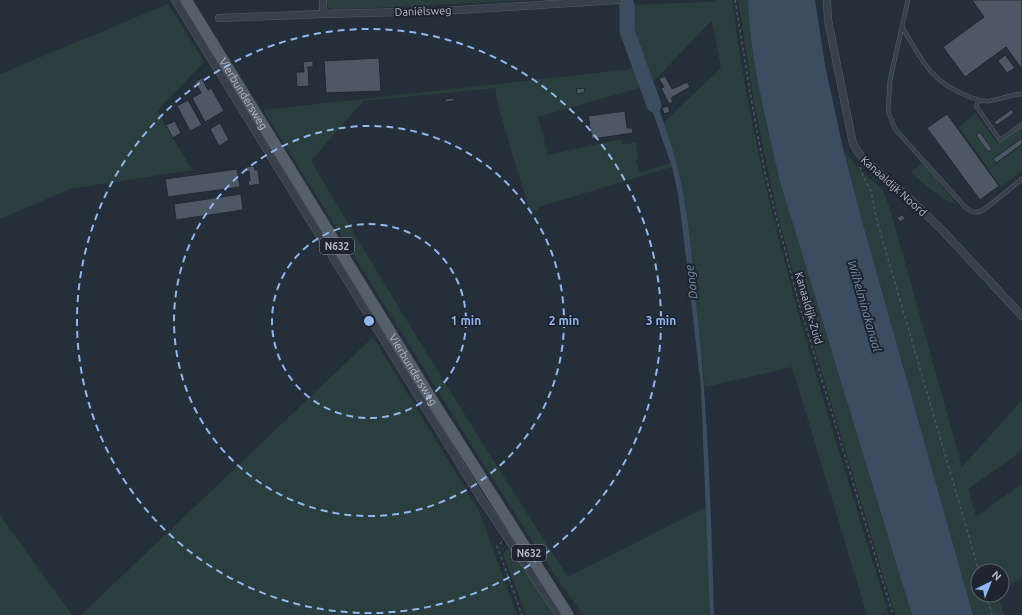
<svg xmlns="http://www.w3.org/2000/svg" width="1022" height="615" font-family="Ubuntu,sans-serif">
	<style>
		.green { fill: #2a3e3e }
		.water { fill: #3c4d62 }
		.lines { fill: none; stroke-linecap: round; stroke-linejoin: round }
		.river { stroke: #3c4d62; stroke-width: 15 }
		.building { fill: #4e5865; stroke: #202732 }
		.lane-casing { stroke: #575e69; stroke-width: 4.5 }
		.street-casing { stroke: #575e69; stroke-width: 8 }
		.primary-casing { stroke: #454c57; stroke-width: 12 }
		.path { stroke: #495b5d; stroke-width: 1.5; stroke-dasharray: 3 3; stroke-linecap: butt }
		.lane { stroke: #38404b; stroke-width: 3.5 }
		.street { stroke: #38404b; stroke-width: 7 }
		.primary { stroke: #575f6b; stroke-width: 11 }
		.ring { fill: none; stroke: #90b7f0; stroke-width: 2; stroke-dasharray: 7 5 }
		.labels { text-anchor: middle; dominant-baseline: central; stroke-width: 4; stroke-linejoin: round; paint-order: stroke }
		.shield { fill: #1e2530; stroke: #878e99; stroke-width: 1 }
		.shield-label { font-size: 10px; font-weight: bold; fill: #b4bbc6 }
		.street-label { font-size: 11px; fill: #b4bbc6; stroke: #1e2530 }
		.water-label { font-size: 12px; font-style: italic; fill: #778da8; stroke: #1e2530 }
		.centre { fill: #90b7f0; stroke: #1e2530; stroke-width: 2 }
		.ring-label { font-size: 12px; text-anchor: middle; font-weight: bold; fill: #90b7f0; stroke: #1e2530; stroke-width: 4; stroke-linejoin: round; paint-order: stroke }
	</style>
	<rect width="100%" height="100%" fill="#252f3a"/>
	<!-- green -->
	<g class="green">
		<path d="M 326,0 L 529,0 L 334,10 L 329,9 Z"/>
		<path d="M 717,0 L 732,0 C 759,211 828,412 889,615 L 867,615 L 792,367 L 705,387 L 686,217 L 679,175 L 664,122 L 721,68 L 712,20 L 650,85 L 538,117 L 548,155 L 621,139 L 622,145 L 636,142 L 638,158 L 636,161 L 640,173 L 670,163 L 672,167 L 538,207 L 538,210 L 533,211 L 529,209 L 499,109 L 495,88 L 363,101 L 311,161 C 394,301 479,440 568,577 L 706,507 L 710,615 L 583,615 L 562,586 L 494,481 L 263,110 L 642,68 L 627,26 L 626,5 L 709,2 Z"/>
		<path d="M 738,0 L 748,0 C 750,60 766,119 779,178 L 912,615 L 895,615 L 803,310 L 776,208 L 755,108 Z"/>
		<path d="M 168,4 L 204,62 L 157,111 L 192,170 L 70,189 L 0,219 L 0,74 Z"/>
		<path d="M 975,113 L 995,140 L 998,142 L 1022,125 L 1022,171 L 1001,187 L 959,127 Z"/>
		<path d="M 844,150 L 858,168 L 883,190 L 890,209 L 962,467 L 1022,400 L 1022,451 L 968,489 L 976,516 L 1022,484 L 1022,578 L 1002,589 L 1002,571 L 978,571 L 978,595 L 998,595 L 1004,615 L 973,615 L 861,217 Z"/>
		<path d="M 924,163 L 957,205 C 939,198 925,185 911,172 Z"/>
		<path d="M 373,337 L 479,511 L 517,615 L 81,615 Z"/>
		<path d="M 0,515 L 72,615 L 0,615 Z"/>
		<path d="M 510,548 L 554,615 L 526,615 L 503,553 Z"/>
	</g>
	<!-- water -->
	<g class="water">
		<path d="M 748,0 L 815,0 L 825,65 L 842,144 L 861,217 L 973,615 L 912,615 L 779,178 C 766,119 750,60 748,0 Z"/>
		<path d="M 650,85 C 661,114 672,144 679,174 C 689,216 692,261 696,303 C 708,407 711,511 714,615 L 710,615 L 701,387 L 685,248 L 678,194 L 672,167 L 644,87 Z"/>
	</g>
	<g class="lines">
		<!-- river -->
		<path class="river" d="M 627,5 L 627,31 L 654,105"/>
	</g>
	<!-- building -->
	<g class="building">
		<path d="M 972,0 L 1022,0 L 1022,69 L 1006,47 L 965,77 L 943,47 L 984,17 Z"/>
		<path d="M 1005,55 L 1015,68 L 1007,73 L 998,61 Z"/>
		<path d="M 379,58 L 381,91 L 326,93 L 324,61 Z"/>
		<path d="M 313,61 L 313,67 L 308,67 L 309,86 L 297,87 L 296,72 L 304,72 L 303,62 Z"/>
		<path d="M 665,76 L 672,89 L 687,82 L 690,87 L 671,98 L 673,102 L 669,104 L 661,88 L 664,87 L 659,79 Z"/>
		<path d="M 202,78 L 208,90 L 211,88 L 224,111 L 205,122 L 192,98 L 201,93 L 195,82 Z"/>
		<path d="M 584,88 L 585,92 L 577,94 L 576,89 Z"/>
		<path d="M 454,98 L 454,101 L 445,102 L 445,99 Z"/>
		<path d="M 188,100 L 202,125 L 190,131 L 177,106 Z"/>
		<path d="M 668,106 L 670,112 L 664,114 L 662,108 Z"/>
		<path d="M 1012,109 L 1014,113 L 997,125 L 994,122 Z"/>
		<path d="M 625,111 L 627,128 L 632,128 L 633,133 L 592,139 L 590,127 L 588,127 L 587,125 L 590,125 L 588,116 Z"/>
		<path d="M 947,114 L 999,186 L 980,200 L 927,128 Z"/>
		<path d="M 175,121 L 181,133 L 173,138 L 166,125 Z"/>
		<path d="M 220,123 L 229,140 L 219,146 L 210,129 Z"/>
		<path d="M 980,132 L 992,149 L 988,152 L 976,135 Z"/>
		<path d="M 1022,138 L 1022,144 L 996,163 L 993,159 Z"/>
		<path d="M 254,166 L 255,170 L 258,170 L 260,184 L 249,186 L 248,181 L 250,181 L 249,171 L 246,172 L 246,167 Z"/>
		<path d="M 237,169 L 240,187 L 168,197 L 165,179 Z"/>
		<path d="M 241,194 L 243,210 L 176,220 L 174,204 Z"/>
		<path d="M 903,215 L 905,219 L 899,222 L 897,217 Z"/>
	</g>
	<g class="lines">
		<!-- lane casing -->
		<g class="lane-casing">
			<g id="lane">
				<path d="M 908,0 L 890,80 L 888,111 L 895,129 L 966,208 C 973,213 977,214 985,209 L 1022,179"/>
				<path d="M 902,27 C 921,58 929,80 965,95 C 972,98 981,102 989,101 C 1000,100 1010,94 1022,94"/>
				<path d="M 979,100 L 976,106 L 1000,140 L 1022,124"/>
			</g>
		</g>
		<!-- street casing -->
		<g class="street-casing">
			<g id="street">
				<path d="M 175,0 L 480,497 L 559,615"/>
				<path d="M 323,0 L 323,14"/>
				<path d="M 827,0 L 828,20 L 853,144 L 862,158 L 907,196 L 943,231 L 1022,316"/>
				<path d="M 219,18 L 323,14 L 443,11 L 618,0"/>
			</g>
		</g>
		<!-- primary casing -->
		<g class="primary-casing">
			<g id="primary">
				<path id="s1" d="M 186,0 L 432,400 L 568,615"/>
			</g>
		</g>
		<!-- path -->
		<g class="path">
			<path d="M 735,0 L 753,109 L 765,173 L 799,304 L 893,615"/>
			<path d="M 860,167 L 865,180 L 871,191 L 877,221 L 979,571"/>
			<path d="M 502,542 L 497,546 L 522,615"/>
			<path d="M 986,595 L 992,615"/>
		</g>
		<!-- lane -->
		<use href="#lane" class="lane"/>
		<!-- street -->
		<use href="#street" class="street"/>
		<!-- primary -->
		<use href="#primary" class="primary"/>
	</g>
	<!-- distance rings -->
	<g class="ring">
		<circle cx="369" cy="321" r="97"/>
		<circle cx="369" cy="321" r="195"/>
		<circle cx="369" cy="321" r="292"/>
	</g>
	<g class="labels">
		<!-- shield labels -->
		<g class="shield">
			<rect x="320" y="238" width="34" height="16" rx="3"/>
			<rect x="512" y="545" width="34" height="16" rx="3"/>
		</g>
		<g class="shield-label">
			<text x="337" y="246">N632</text>
			<text x="529" y="553">N632</text>
		</g>
		<!-- street labels -->
		<g class="street-label">
			<text transform="translate(423 11) rotate(-2)">Daniëlsweg</text>
			<text stroke="none"><textPath href="#s1" startOffset="110">Vierbundersweg</textPath></text>
			<text transform="translate(894 186) rotate(42)">Kanaaldijk Noord</text>
			<text transform="translate(809 308) rotate(74)">Kanaaldijk-Zuid</text>
			<text stroke="none"><textPath href="#s1" startOffset="434">Vierbundersweg</textPath></text>
		</g>
		<!-- water labels -->
		<g class="water-label">
			<text transform="translate(691 282) rotate(-97)">Donge</text>
			<text transform="translate(865 306) rotate(74)">Wilhelminakanaal</text>
		</g>
	</g>
	<circle cx="369" cy="321" r="6" class="centre"/>
	<g class="ring-label">
		<text x="466" y="325">1 min</text>
		<text x="564" y="325">2 min</text>
		<text x="661" y="325">3 min</text>
	</g>
	<!-- north arrow -->
	<g transform="translate(990 583) rotate(43)"><circle r="19" fill="#1e2530" stroke="#5a616c"/>
	<path d="M0-3L7 15L0 10L-7 15Z" fill="#90b7f0"/>
	<text y="-6" font-size="11" font-weight="bold" text-anchor="middle" fill="#b4bbc6">N</text>
	</g>
</svg>
